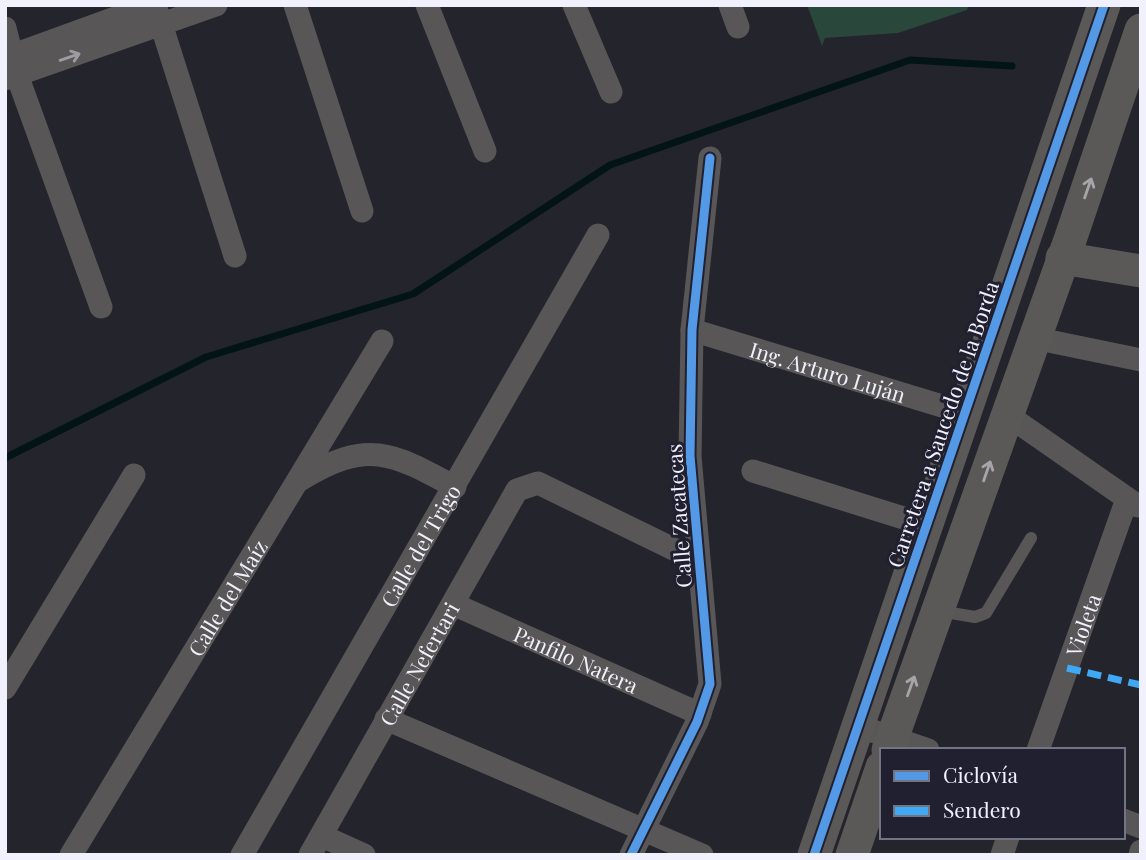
<svg xmlns="http://www.w3.org/2000/svg" width="1146" height="860" font-family="'Playfair Display',serif">
	<style>
		.park { fill: #29473b }
		.lines { fill: none; stroke-linecap: round; stroke-linejoin: round }
		.stream { stroke: #031416; stroke-width: 7 }
		.lane { stroke: #595657; stroke-width: 12 }
		.street { stroke: #595657; stroke-width: 23 }
		.secondary { stroke: #5b5957; stroke-width: 33 }
		.quiet { stroke: #3fa9f5; stroke-width: 7; stroke-dasharray: 14 7; stroke-linecap: butt }
		.cycleway-casing { stroke: #202030; stroke-width: 13 }
		.cycleway { stroke: #5399e6; stroke-width: 9 }
		.oneway { stroke: #9d9ca1 }
		.oneway2 { stroke: #a6a5aa }
		.labels { text-anchor: middle; dominant-baseline: central; stroke-width: 6; stroke-linejoin: round; paint-order: stroke }
		.street-label { font-size: 21px; fill: #f0f1fc; stroke: #202030 }
	</style>
	<rect width="100%" height="100%" fill="#24242c"/>
	<!-- park -->
	<path class="park" d="M 807,5 L 969,5 L 967,10 L 898,33 L 825,38 L 822,46 Z"/>
	<g class="lines">
		<!-- stream -->
		<path class="stream" d="M 5,458 L 206,357 L 413,294 L 610,165 L 910,60 L 1012,66"/>
		<!-- lane -->
		<path class="lane" d="M 939,611 L 975,617 L 986,613 L 1031,538"/>
		<!-- street -->
		<g class="street">
			<path d="M 155,5 L 235,256"/>
			<path d="M 295,5 L 362,211"/>
			<path d="M 427,5 L 485,151"/>
			<path d="M 574,5 L 611,92"/>
			<path d="M 730,5 L 738,27"/>
			<path d="M 5,28 L 17,75 L 101,307"/>
			<path d="M 5,58 L 151,5"/>
			<path d="M 5,79 L 216,5"/>
			<path id="s1" d="M 692,330 L 965,413"/>
			<path d="M 1034,338 L 1141,360"/>
			<path d="M 1006,414 L 1138,506"/>
			<path d="M 753,471 L 926,525"/>
			<path d="M 300,480 C 367,439 391,452 455,487"/>
			<path id="s2" d="M 453,604 L 700,714"/>
			<path d="M 5,688 L 134,475"/>
			<path d="M 386,719 L 702,855"/>
			<path d="M 858,726 L 928,750"/>
			<path id="s3" d="M 1038,750 L 1127,499"/>
			<path d="M 1123,820 L 1141,827"/>
			<path d="M 322,836 L 364,855"/>
			<path id="s4" d="M 71,855 L 382,341"/>
			<path id="s5" d="M 242,855 L 598,235"/>
			<path id="s6" d="M 310,855 L 517,490 L 538,483 L 698,561"/>
			<path d="M 631,855 L 697,722 L 710,684 L 690,456 L 692,330 L 710,158"/>
			<path d="M 1002,855 L 1008,837"/>
			<path d="M 1140,855 L 1141,851"/>
		</g>
		<!-- secondary -->
		<g class="secondary">
			<path d="M 1062,258 L 1141,271"/>
			<path d="M 888,750 L 1071,237 L 1141,30"/>
			<path d="M 814,855 L 1104,5"/>
			<path d="M 852,855 L 882,767"/>
		</g>
		<!-- quiet -->
		<path class="quiet" d="M 1067,668 L 1141,685"/>
		<!-- cycleway casing -->
		<g class="cycleway-casing">
			<g id="cycleway">
				<path d="M 631,855 L 697,722 L 710,684 L 690,456 L 692,330 L 710,158"/>
				<path d="M 814,855 L 1104,5"/>
			</g>
		</g>
		<!-- cycleway -->
		<use href="#cycleway" class="cycleway"/>
	</g>
	<!-- one-way arrows -->
	<defs><path id="oneway-shaft" d="M-6 0H5M1.5-3L5.5 0L1.5 3" fill="none" stroke-width="1.6" stroke-linecap="round" stroke-linejoin="round" transform="scale(1.75)"/></defs>
	<use class="oneway" href="#oneway-shaft" transform="translate(70 57) rotate(-19)"/>
	<g class="oneway2">
		<use href="#oneway-shaft" transform="translate(1088 188) rotate(-71)"/>
		<use href="#oneway-shaft" transform="translate(987 471) rotate(-71)"/>
		<use href="#oneway-shaft" transform="translate(911 686) rotate(-70)"/>
	</g>
	<g class="labels">
		<!-- street labels -->
		<g class="street-label">
			<text stroke="none"><textPath href="#s1" startOffset="142">Ing. Arturo Luján</textPath></text>
			<text transform="translate(942 424) rotate(-71)">Carretera a Saucedo de la Borda</text>
			<text transform="translate(678 516) rotate(-94)">Calle Zacatecas</text>
			<text stroke="none"><textPath href="#s5" startOffset="357">Calle del Trigo</textPath></text>
			<text stroke="none"><textPath href="#s4" startOffset="301">Calle del Maíz</textPath></text>
			<text stroke="none"><textPath href="#s3" startOffset="133">Violeta</textPath></text>
			<text stroke="none"><textPath href="#s2" startOffset="135">Panfilo Natera</textPath></text>
			<text stroke="none"><textPath href="#s6" startOffset="220">Calle Nefertari</textPath></text>
		</g>
	</g>
	<!-- border -->
	<rect width="1146" height="860" fill="none" stroke="#f0f1fc" stroke-width="14"/>
	<!-- legend -->
	<rect x="880" y="748" width="245" height="91" fill="#202030" stroke="#737482" stroke-width="2"/>
	<rect x="894" y="771" width="35" height="10" fill="#5399e6" stroke="#737482" stroke-width="2"/>
	<text x="943" y="783" font-size="21" fill="#f0f1fc">Ciclovía</text>
	<rect x="894" y="806" width="35" height="10" fill="#3fa9f5" stroke="#737482" stroke-width="2"/>
	<text x="943" y="818" font-size="21" fill="#f0f1fc">Sendero</text>
</svg>
